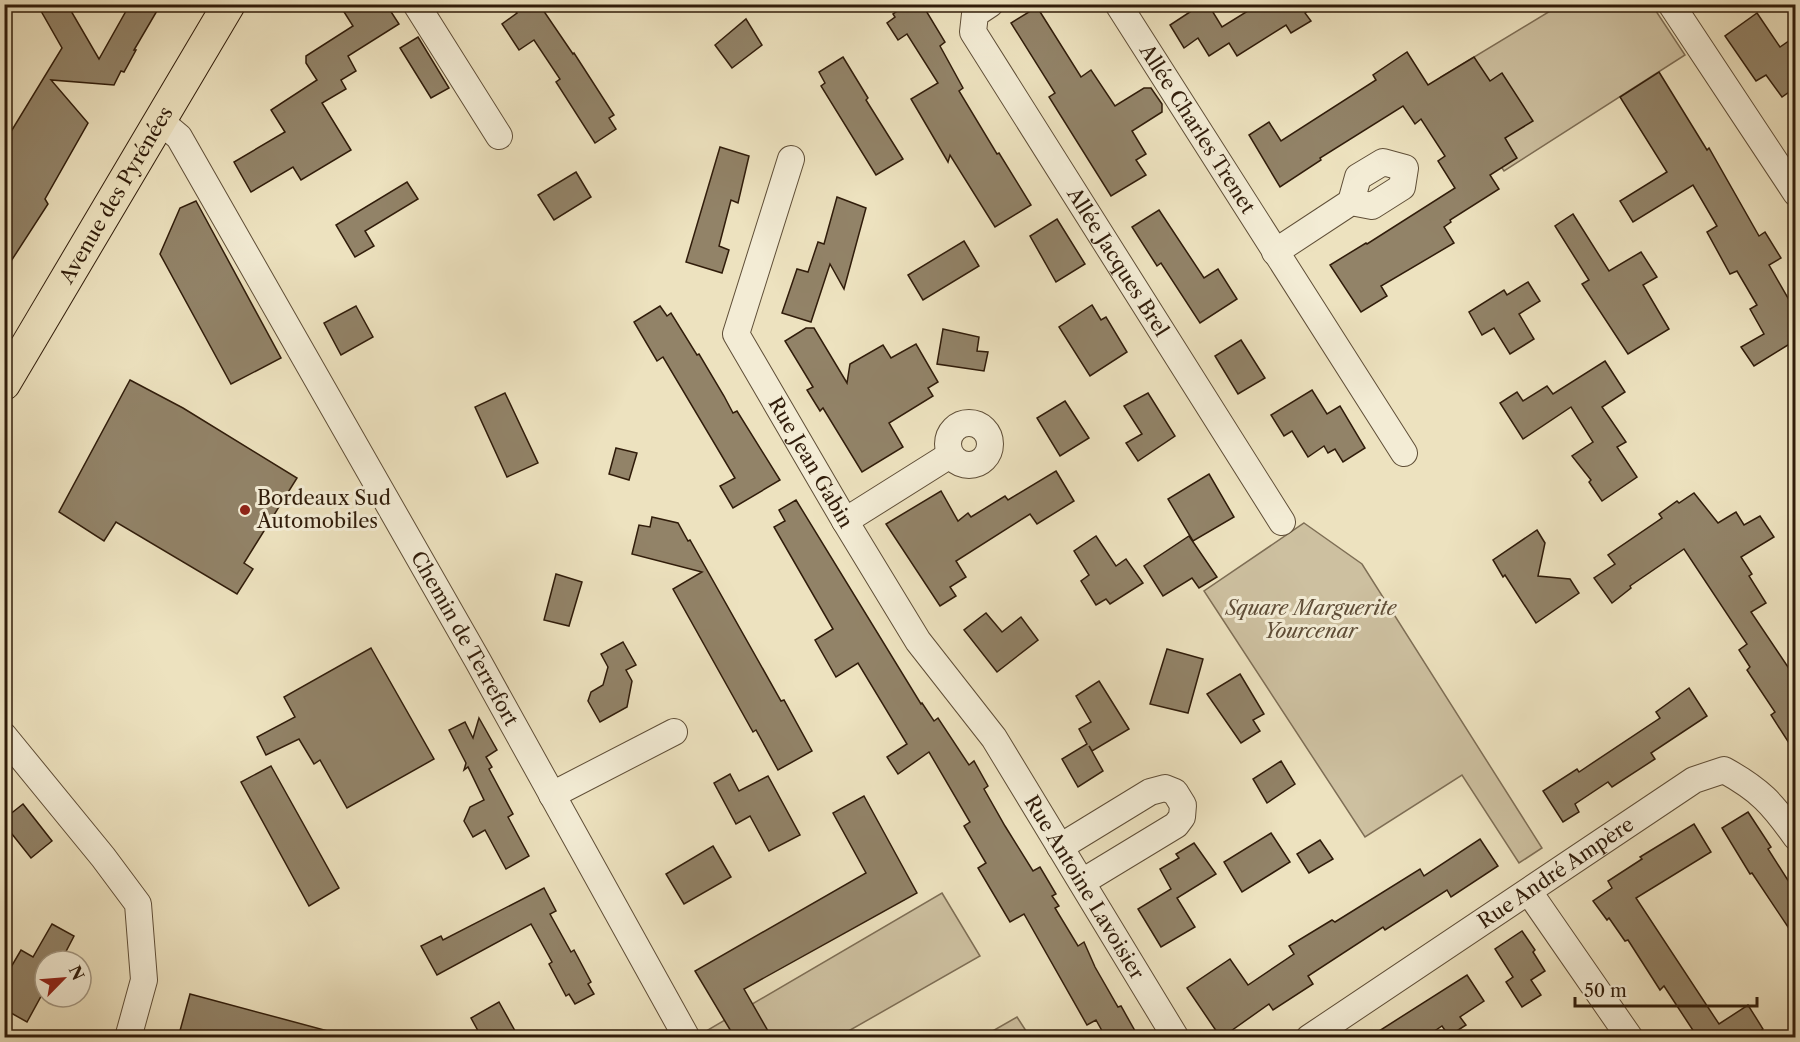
<svg xmlns="http://www.w3.org/2000/svg" width="1800" height="1042" font-family="'Libre Caslon Text',serif">
	<style>
		.green { fill: #cdc0a0; stroke: #7e6e55; stroke-width: 1.5 }
		.building { fill: #928368; stroke: #301c0a; stroke-width: 1.5 }
		.lines { fill: none; stroke-linecap: round; stroke-linejoin: round }
		.minor-casing { stroke: #5f4e37; stroke-width: 28 }
		.major-casing { stroke: #301c0a; stroke-width: 34 }
		.minor { stroke: #f3ecd5; stroke-width: 26 }
		.major { stroke: #ede2bf; stroke-width: 32 }
		.poi-dot { fill: #8f2418; stroke: #f3ecd5; stroke-width: 2 }
		.labels { text-anchor: middle; dominant-baseline: central; stroke-width: 6; stroke-linejoin: round; paint-order: stroke }
		.street-label { font-size: 20px; fill: #301c0a; stroke: #f3ecd5 }
		.poi-label { font-size: 20px; fill: #301c0a; stroke: #f3ecd5; text-anchor: start }
		.park-label { font-size: 20px; font-style: italic; fill: #5f4d37; stroke: #f3ecd5 }
	</style>
	<rect width="100%" height="100%" fill="#ede2bf"/>
	<filter id="stains"><feTurbulence type="fractalNoise" baseFrequency=".00333" numOctaves="4"/><feColorMatrix values="0 0 0 0 .2 0 0 0 0 .09 0 0 0 0 .02 0 0 0 .5 -.17"/></filter>
	<radialGradient id="worn" r=".72"><stop offset=".6" stop-color="#630" stop-opacity="0"/><stop offset="1" stop-color="#630" stop-opacity=".3"/></radialGradient>
	<!-- green -->
	<g class="green">
		<path d="M 1560,5 L 1652,5 L 1685,55 L 1504,171 L 1441,77 Z"/>
		<path d="M 1304,523 L 1362,564 L 1542,848 L 1519,863 L 1462,775 L 1365,837 L 1204,591 Z"/>
		<path d="M 942,893 L 980,956 L 838,1037 L 703,1038 L 701,1034 Z"/>
		<path d="M 1017,1017 L 1030,1037 L 982,1037 Z"/>
	</g>
	<!-- building -->
	<g class="building">
		<path d="M 37,4 L 67,4 L 99,59 L 130,4 L 161,4 L 134,50 L 136,50 L 124,72 L 121,71 L 114,85 L 51,80 L 88,123 L 45,199 L 48,204 L 4,272 L 4,143 L 62,48 Z"/>
		<path d="M 339,4 L 386,4 L 399,24 L 348,56 L 356,71 L 341,80 L 346,89 L 322,103 L 351,150 L 301,180 L 293,167 L 251,192 L 234,162 L 285,132 L 271,110 L 317,80 L 306,63 L 306,56 L 353,26 Z"/>
		<path d="M 511,4 L 539,4 L 573,54 L 574,53 L 614,115 L 609,118 L 616,129 L 595,143 L 556,82 L 560,79 L 534,40 L 519,50 L 502,24 L 517,13 Z"/>
		<path d="M 908,4 L 922,4 L 945,42 L 940,46 L 963,88 L 959,91 L 997,154 L 999,153 L 1031,205 L 995,227 L 950,155 L 948,162 L 911,99 L 938,83 L 907,34 L 898,40 L 887,23 L 895,17 L 893,14 Z"/>
		<path d="M 1202,4 L 1208,4 L 1222,27 L 1259,4 L 1318,4 L 1305,13 L 1311,21 L 1291,33 L 1286,25 L 1237,56 L 1229,43 L 1209,56 L 1198,38 L 1184,48 L 1170,25 Z"/>
		<path d="M 1037,7 L 1081,77 L 1091,70 L 1115,106 L 1144,88 L 1151,88 L 1162,104 L 1162,112 L 1132,131 L 1146,154 L 1136,160 L 1146,175 L 1111,196 L 1049,97 L 1055,93 L 1011,23 Z"/>
		<path d="M 1757,13 L 1780,47 L 1796,36 L 1796,87 L 1782,97 L 1766,75 L 1756,81 L 1725,36 Z"/>
		<path d="M 746,19 L 762,45 L 732,68 L 715,45 Z"/>
		<path d="M 418,37 L 449,88 L 431,98 L 400,48 Z"/>
		<path d="M 1407,52 L 1428,85 L 1474,57 L 1490,81 L 1502,73 L 1533,121 L 1505,138 L 1517,158 L 1490,175 L 1499,189 L 1450,220 L 1451,222 L 1444,227 L 1454,243 L 1381,286 L 1387,296 L 1361,312 L 1330,265 L 1366,243 L 1367,244 L 1455,188 L 1438,161 L 1445,156 L 1421,119 L 1415,124 L 1403,106 L 1320,158 L 1321,160 L 1280,187 L 1249,135 L 1269,122 L 1281,141 L 1376,80 L 1373,75 Z"/>
		<path d="M 843,57 L 868,98 L 866,100 L 903,159 L 876,175 L 821,86 L 825,83 L 819,72 Z"/>
		<path d="M 1659,72 L 1707,150 L 1709,148 L 1759,236 L 1765,232 L 1781,258 L 1769,265 L 1796,312 L 1796,340 L 1754,366 L 1741,347 L 1764,334 L 1750,309 L 1757,305 L 1737,271 L 1730,274 L 1707,232 L 1717,226 L 1693,185 L 1633,222 L 1620,201 L 1667,172 L 1620,97 Z"/>
		<path d="M 720,147 L 749,156 L 738,203 L 731,200 L 719,246 L 729,250 L 722,273 L 686,262 Z"/>
		<path d="M 576,172 L 591,197 L 554,220 L 538,195 Z"/>
		<path d="M 407,182 L 418,199 L 365,231 L 374,246 L 355,257 L 336,225 Z"/>
		<path d="M 837,197 L 866,208 L 844,289 L 830,264 L 811,322 L 782,313 L 797,269 L 808,272 L 818,242 L 824,244 Z"/>
		<path d="M 196,201 L 281,358 L 231,384 L 160,254 L 180,208 Z"/>
		<path d="M 1159,210 L 1204,278 L 1218,269 L 1237,299 L 1200,323 L 1161,263 L 1157,266 L 1132,227 Z"/>
		<path d="M 1573,214 L 1609,271 L 1641,252 L 1657,277 L 1643,285 L 1669,329 L 1628,354 L 1582,284 L 1589,280 L 1555,226 Z"/>
		<path d="M 1057,219 L 1085,264 L 1056,282 L 1030,236 Z"/>
		<path d="M 964,241 L 979,266 L 923,300 L 908,275 Z"/>
		<path d="M 1528,282 L 1540,301 L 1519,314 L 1534,339 L 1510,354 L 1494,328 L 1482,335 L 1469,312 L 1504,290 L 1507,295 Z"/>
		<path d="M 1092,305 L 1101,320 L 1106,317 L 1127,352 L 1090,376 L 1059,327 Z"/>
		<path d="M 356,306 L 373,337 L 341,355 L 324,323 Z"/>
		<path d="M 660,306 L 667,316 L 671,313 L 697,355 L 699,354 L 724,396 L 733,413 L 737,411 L 780,480 L 733,508 L 720,486 L 735,478 L 663,357 L 657,361 L 634,322 Z"/>
		<path d="M 806,328 L 814,328 L 847,383 L 850,364 L 883,345 L 891,358 L 916,344 L 938,382 L 928,388 L 933,396 L 889,423 L 903,447 L 862,472 L 823,408 L 820,411 L 807,390 L 813,387 L 785,341 Z"/>
		<path d="M 943,329 L 979,337 L 977,351 L 988,352 L 984,371 L 937,364 Z"/>
		<path d="M 1241,340 L 1265,378 L 1238,394 L 1215,356 Z"/>
		<path d="M 1605,361 L 1625,392 L 1602,407 L 1626,442 L 1617,447 L 1637,477 L 1602,501 L 1589,482 L 1591,480 L 1572,456 L 1593,442 L 1571,407 L 1523,439 L 1500,403 L 1517,392 L 1523,401 L 1547,386 L 1553,394 Z"/>
		<path d="M 130,380 L 183,408 L 297,478 L 244,563 L 253,569 L 237,594 L 116,522 L 104,541 L 59,512 Z"/>
		<path d="M 1312,390 L 1327,414 L 1340,406 L 1365,448 L 1343,462 L 1335,449 L 1328,453 L 1324,446 L 1308,457 L 1292,431 L 1284,436 L 1271,415 Z"/>
		<path d="M 505,393 L 538,463 L 507,477 L 475,407 Z"/>
		<path d="M 1148,393 L 1175,436 L 1138,461 L 1126,443 L 1142,434 L 1124,406 Z"/>
		<path d="M 1065,401 L 1089,438 L 1060,456 L 1037,418 Z"/>
		<path d="M 616,448 L 637,453 L 629,480 L 609,474 Z"/>
		<path d="M 1056,471 L 1074,501 L 1037,524 L 1030,514 L 956,561 L 966,577 L 950,587 L 956,596 L 940,606 L 886,524 L 941,491 L 958,521 L 968,513 L 971,517 L 1005,496 L 1008,500 Z"/>
		<path d="M 1209,474 L 1234,517 L 1193,541 L 1168,499 Z"/>
		<path d="M 1694,493 L 1718,523 L 1736,512 L 1744,525 L 1760,516 L 1774,537 L 1741,557 L 1752,574 L 1749,576 L 1766,603 L 1751,612 L 1796,679 L 1796,754 L 1771,715 L 1775,712 L 1747,670 L 1750,667 L 1739,650 L 1747,644 L 1684,549 L 1630,586 L 1631,588 L 1612,603 L 1594,578 L 1615,564 L 1608,555 L 1662,518 L 1659,514 L 1677,501 L 1679,503 Z"/>
		<path d="M 796,500 L 921,704 L 922,703 L 934,721 L 938,718 L 969,765 L 974,761 L 988,786 L 984,789 L 1005,826 L 1033,871 L 1040,867 L 1056,894 L 1052,896 L 1059,906 L 1055,908 L 1078,946 L 1084,942 L 1095,967 L 1118,1007 L 1121,1006 L 1139,1038 L 1106,1038 L 1096,1020 L 1087,1025 L 1024,914 L 1010,922 L 978,868 L 986,863 L 964,826 L 970,822 L 929,752 L 898,774 L 887,757 L 907,744 L 858,663 L 836,677 L 815,640 L 833,629 L 774,527 L 785,521 L 779,510 Z"/>
		<path d="M 652,517 L 678,523 L 688,541 L 690,540 L 781,701 L 784,700 L 812,751 L 778,770 L 756,730 L 753,732 L 673,589 L 702,572 L 632,554 L 639,525 L 650,527 Z"/>
		<path d="M 1537,530 L 1545,543 L 1538,576 L 1570,579 L 1579,593 L 1536,623 L 1505,575 L 1503,577 L 1493,560 Z"/>
		<path d="M 1096,536 L 1116,566 L 1126,559 L 1143,583 L 1110,604 L 1106,599 L 1096,605 L 1081,581 L 1089,575 L 1074,551 Z"/>
		<path d="M 1189,536 L 1217,577 L 1199,588 L 1192,578 L 1163,596 L 1144,566 Z"/>
		<path d="M 556,574 L 582,582 L 569,626 L 544,620 Z"/>
		<path d="M 986,613 L 1002,632 L 1021,617 L 1038,640 L 997,672 L 964,630 Z"/>
		<path d="M 623,642 L 636,665 L 626,670 L 632,681 L 627,707 L 600,722 L 588,701 L 591,692 L 603,685 L 608,667 L 601,654 Z"/>
		<path d="M 371,648 L 434,759 L 347,808 L 320,760 L 314,764 L 299,739 L 266,755 L 257,737 L 295,717 L 284,697 Z"/>
		<path d="M 1167,649 L 1203,659 L 1188,713 L 1150,704 Z"/>
		<path d="M 1240,674 L 1264,714 L 1253,720 L 1260,731 L 1241,743 L 1207,694 Z"/>
		<path d="M 1099,681 L 1129,729 L 1092,751 L 1089,746 L 1103,771 L 1078,787 L 1062,759 L 1087,744 L 1079,729 L 1091,722 L 1076,696 Z"/>
		<path d="M 1689,688 L 1707,716 L 1651,753 L 1655,759 L 1612,787 L 1608,782 L 1575,804 L 1579,812 L 1563,822 L 1543,791 L 1577,769 L 1579,772 L 1660,718 L 1656,712 Z"/>
		<path d="M 479,718 L 497,750 L 486,757 L 492,767 L 489,769 L 513,814 L 508,817 L 529,856 L 506,869 L 485,830 L 473,837 L 464,821 L 470,807 L 484,800 L 468,767 L 464,770 L 466,763 L 449,730 L 465,722 L 473,738 Z"/>
		<path d="M 1281,761 L 1295,784 L 1267,803 L 1253,779 Z"/>
		<path d="M 271,766 L 339,888 L 309,906 L 241,782 Z"/>
		<path d="M 730,774 L 739,791 L 768,776 L 800,835 L 769,851 L 750,816 L 736,824 L 714,783 Z"/>
		<path d="M 864,796 L 917,893 L 744,989 L 772,1038 L 735,1038 L 695,971 L 866,873 L 833,813 Z"/>
		<path d="M 23,804 L 52,841 L 31,858 L 4,824 L 4,819 Z"/>
		<path d="M 1748,812 L 1771,847 L 1768,849 L 1796,893 L 1796,939 L 1752,873 L 1750,874 L 1722,828 Z"/>
		<path d="M 1694,824 L 1711,852 L 1636,898 L 1719,1024 L 1748,1005 L 1763,1029 L 1751,1038 L 1698,1038 L 1664,986 L 1660,990 L 1628,940 L 1625,941 L 1609,918 L 1607,920 L 1593,901 L 1612,888 L 1608,881 L 1642,859 L 1640,857 Z"/>
		<path d="M 1271,833 L 1290,862 L 1242,892 L 1224,862 Z"/>
		<path d="M 1480,839 L 1498,866 L 1451,897 L 1447,890 L 1385,930 L 1383,927 L 1308,976 L 1313,984 L 1273,1010 L 1269,1004 L 1221,1038 L 1187,988 L 1230,959 L 1248,985 L 1294,954 L 1289,946 L 1332,920 L 1335,922 L 1420,869 L 1424,876 Z"/>
		<path d="M 1320,840 L 1333,859 L 1309,873 L 1297,854 Z"/>
		<path d="M 1194,843 L 1216,874 L 1177,898 L 1195,927 L 1161,947 L 1138,909 L 1171,889 L 1160,869 L 1179,858 L 1176,854 Z"/>
		<path d="M 713,846 L 731,877 L 684,904 L 666,874 Z"/>
		<path d="M 544,888 L 556,911 L 550,914 L 571,952 L 574,950 L 591,982 L 588,984 L 594,994 L 575,1004 L 569,994 L 566,996 L 549,964 L 552,962 L 531,924 L 437,975 L 421,946 L 441,936 L 443,940 Z"/>
		<path d="M 52,924 L 74,936 L 61,961 L 41,961 L 45,963 L 45,989 L 27,1022 L 4,1009 L 4,979 L 21,950 L 33,957 Z"/>
		<path d="M 1522,931 L 1535,950 L 1533,952 L 1545,971 L 1531,980 L 1541,995 L 1522,1007 L 1506,982 L 1513,977 L 1495,949 Z"/>
		<path d="M 1467,975 L 1484,1001 L 1460,1017 L 1466,1025 L 1449,1036 L 1442,1026 L 1424,1038 L 1368,1038 Z"/>
		<path d="M 190,994 L 328,1031 L 327,1038 L 178,1038 Z"/>
		<path d="M 499,1002 L 519,1038 L 482,1038 L 471,1018 Z"/>
	</g>
	<g class="lines">
		<!-- minor casing -->
		<g class="minor-casing">
			<g id="minor">
				<path d="M 416,4 L 499,136"/>
				<path id="s1" d="M 990,4 L 975,14 L 973,32 L 1282,522"/>
				<path id="s2" d="M 1118,4 L 1404,453"/>
				<path d="M 1671,4 L 1796,193"/>
				<path id="s3" d="M 160,121 L 179,137 L 478,661 L 687,1038"/>
				<path id="s4" d="M 791,159 L 736,334 L 845,521 L 918,641 L 994,738 L 1176,1038"/>
				<path d="M 1275,252 L 1351,202 L 1372,206 L 1402,187 L 1405,168 L 1383,162 L 1358,177 L 1351,202"/>
				<circle cx="969" cy="444" r="21"/>
				<path d="M 845,521 L 950,455"/>
				<path d="M 4,736 L 103,857 L 138,904 L 144,980 L 128,1038"/>
				<path d="M 552,795 L 674,732"/>
				<path d="M 1060,847 L 1150,792 L 1165,788 L 1175,792 L 1183,805 L 1182,817 L 1176,825 L 1082,882"/>
				<path d="M 1529,892 L 1630,1038"/>
				<path id="s5" d="M 1309,1038 L 1694,780 L 1724,770 C 1760,790 1772,803 1796,837"/>
			</g>
		</g>
		<!-- major casing -->
		<g class="major-casing">
			<g id="major">
				<path id="s6" d="M 4,384 L 229,4"/>
			</g>
		</g>
		<!-- minor -->
		<use href="#minor" class="minor"/>
		<!-- major -->
		<use href="#major" class="major"/>
	</g>
	<!-- markers -->
	<circle class="poi-dot" cx="245" cy="510" r="6"/>
	<g class="labels">
		<!-- street labels -->
		<g class="street-label">
			<text stroke="none"><textPath href="#s2" startOffset="148">Allée Charles Trenet</textPath></text>
			<text stroke="none"><textPath href="#s6" startOffset="220">Avenue des Pyrénées</textPath></text>
			<text stroke="none"><textPath href="#s1" startOffset="308">Allée Jacques Brel</textPath></text>
			<text stroke="none"><textPath href="#s4" startOffset="332">Rue Jean Gabin</textPath></text>
			<text stroke="none"><textPath href="#s3" startOffset="602">Chemin de Terrefort</textPath></text>
			<text stroke="none"><textPath href="#s5" startOffset="297">Rue André Ampère</textPath></text>
			<text stroke="none"><textPath href="#s4" startOffset="838">Rue Antoine Lavoisier</textPath></text>
		</g>
		<!-- poi labels -->
		<g class="poi-label">
			<text x="257" y="498">Bordeaux Sud<tspan x="257" dy="23">Automobiles</tspan></text>
		</g>
		<!-- park labels -->
		<g class="park-label">
			<text x="1311" y="608">Square Marguerite<tspan x="1311" dy="23">Yourcenar</tspan></text>
		</g>
	</g>
	<!-- margin -->
	<rect width="1800" height="1042" fill="none" stroke="#ede2bf" stroke-width="24"/>
	<rect x="6" y="6" width="1788" height="1030" fill="none" stroke="#301c0a" stroke-width="3"/>
	<rect x="12" y="12" width="1776" height="1018" fill="none" stroke="#301c0a" stroke-width="1.5"/>
	<!-- north arrow -->
	<g transform="translate(63 979) rotate(65)"><circle r="28" fill="#f3ecd5" stroke="#a59984" stroke-width="1.5"/>
	<path d="M0-4.5L10 22L0 15L-10 22Z" fill="#8f2418"/>
	<text y="-9" font-size="16" font-weight="bold" text-anchor="middle" fill="#301c0a">N</text>
	</g>
	<!-- scale -->
	<path d="M1575 997v9h182v-9" fill="none" stroke="#301c0a" stroke-width="3"/>
	<text x="1584" y="997" font-size="18" fill="#301c0a" stroke="#f3ecd5" stroke-width="4.5" paint-order="stroke">50 m</text>
	<rect width="100%" height="100%" filter="url(#stains)"/>
	<rect width="100%" height="100%" fill="url(#worn)"/>
</svg>
